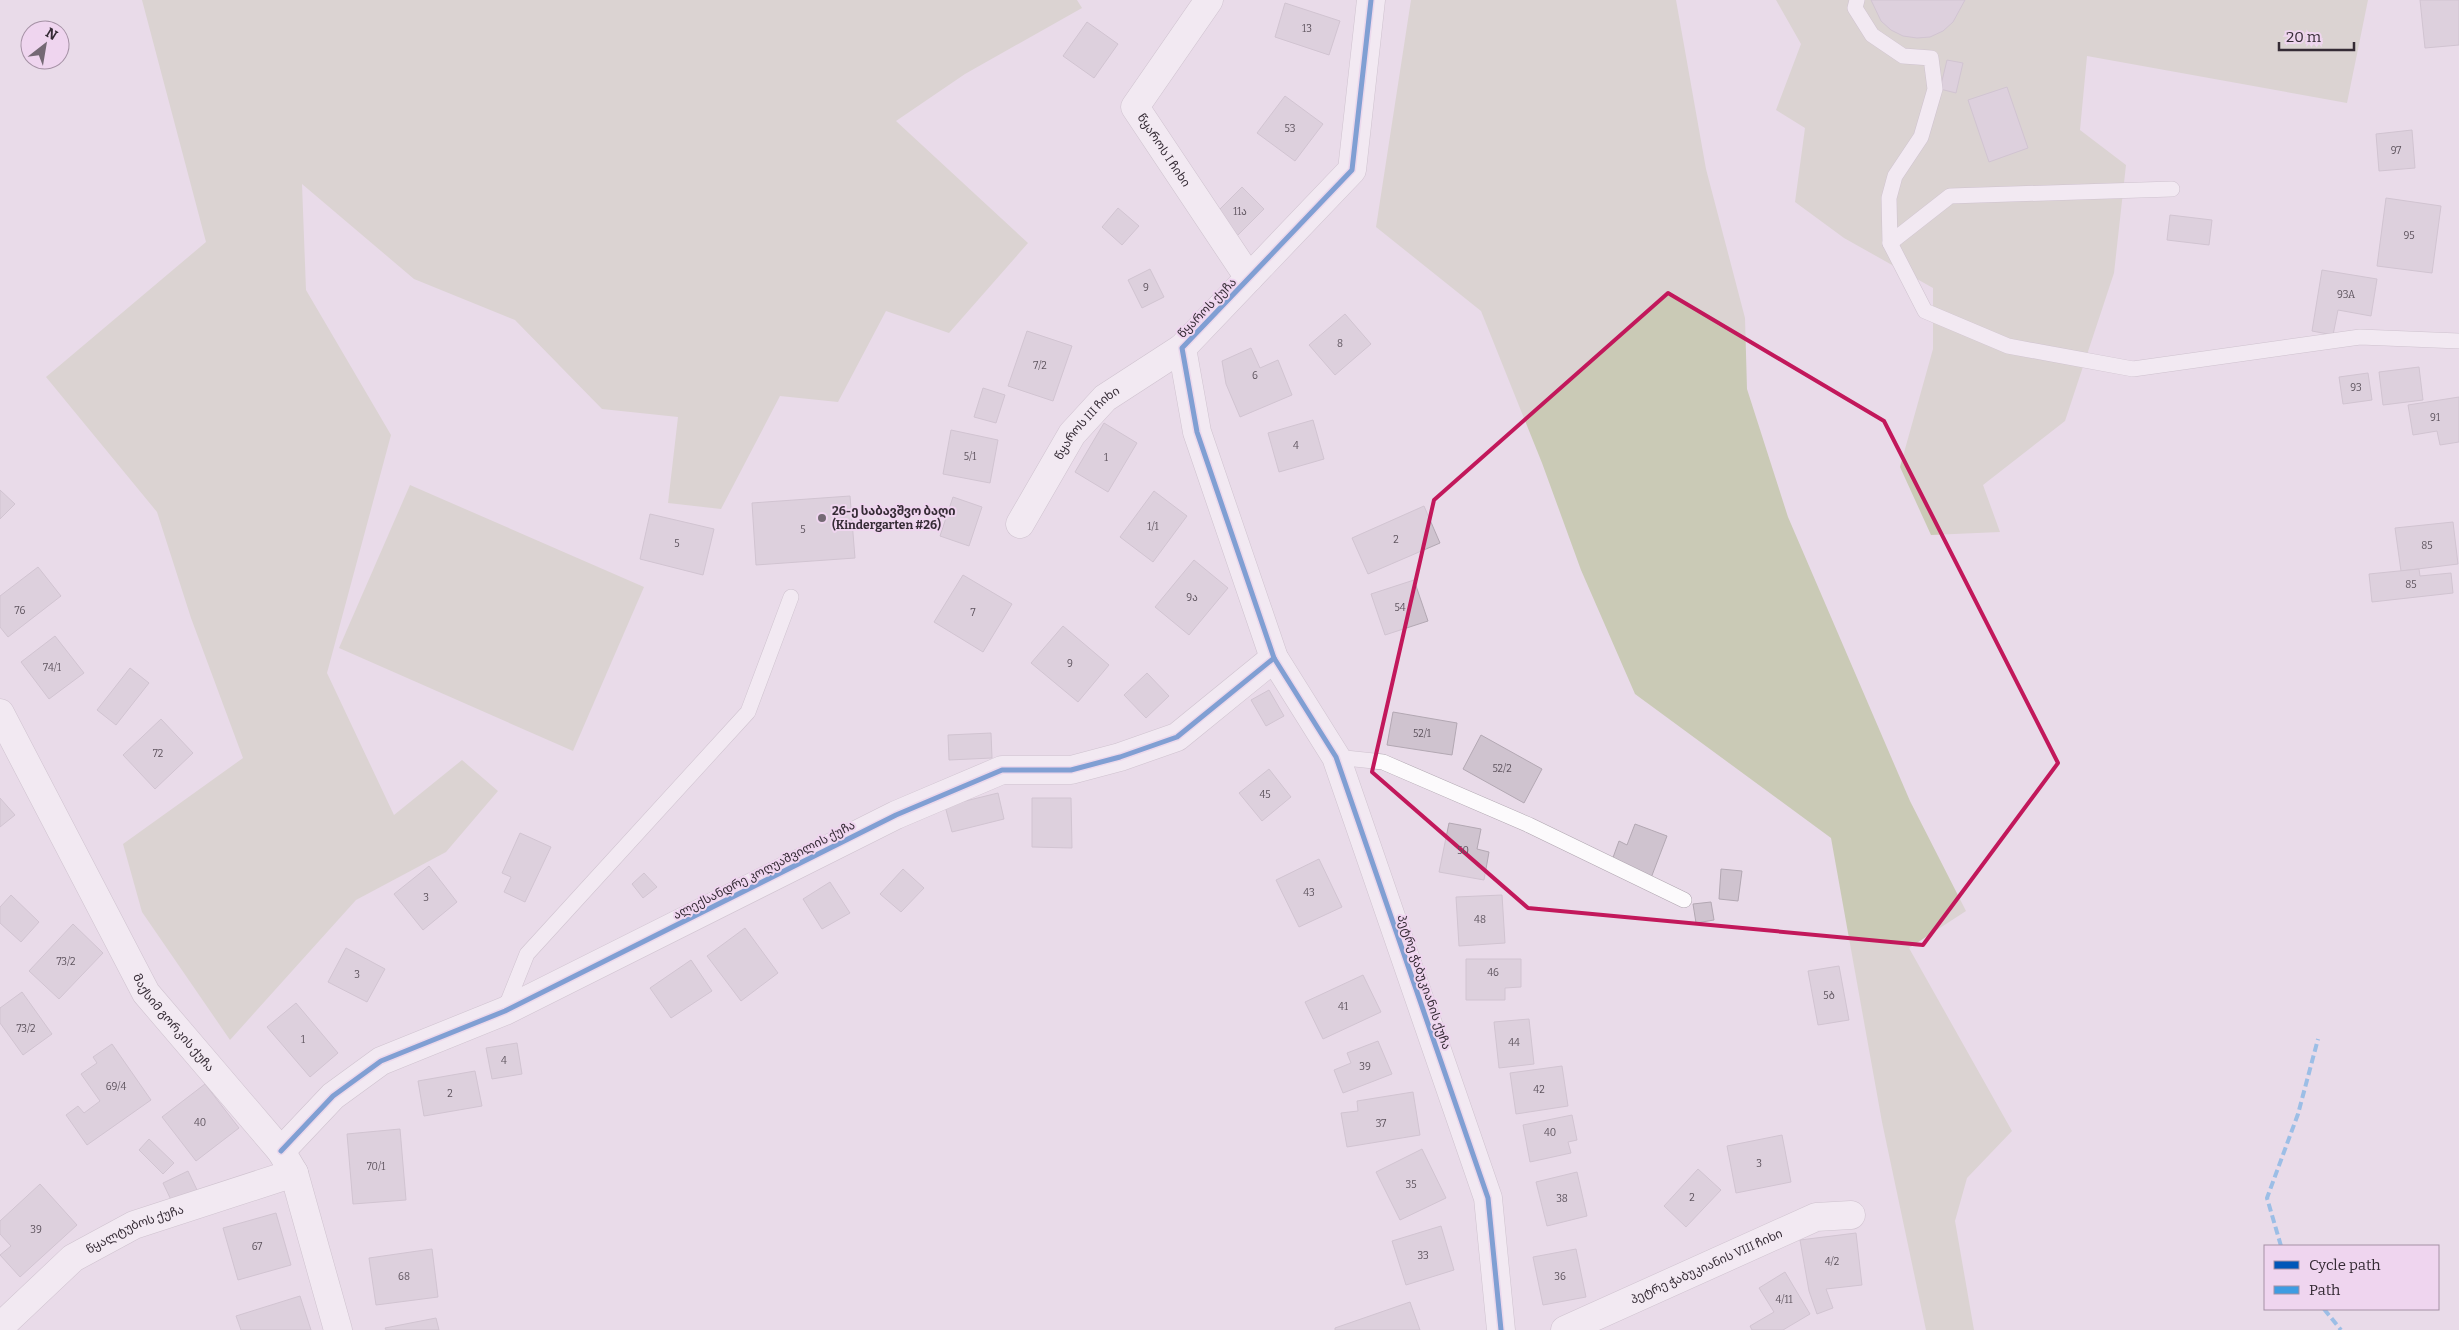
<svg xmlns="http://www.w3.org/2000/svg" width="2459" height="1330" font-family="Bitter,'Noto Sans Georgian',serif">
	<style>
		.green { fill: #cacab6 }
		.building { fill: #cfc3cf; stroke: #b3a8b3 }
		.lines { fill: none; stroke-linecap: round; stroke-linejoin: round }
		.service-casing { stroke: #afa5af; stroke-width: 16 }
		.minor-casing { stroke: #afa5af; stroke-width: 29 }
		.service { stroke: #fcfafc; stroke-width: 15 }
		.minor { stroke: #fcfafc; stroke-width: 28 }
		.quiet { stroke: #3e9ce2; stroke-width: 4; stroke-dasharray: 8 4; stroke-linecap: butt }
		.cycleway-casing { stroke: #efd5ef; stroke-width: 8 }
		.cycleway { stroke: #0057b8; stroke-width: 5 }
		.marked { fill: none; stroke: #c2185b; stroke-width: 4; stroke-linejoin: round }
		.poi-dot { fill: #746974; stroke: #efd5ef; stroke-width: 2 }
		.labels { text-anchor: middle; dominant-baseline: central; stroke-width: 4; stroke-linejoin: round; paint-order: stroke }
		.number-label { font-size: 10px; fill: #5e545e }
		.street-label { font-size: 12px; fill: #352b35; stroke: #efd5ef }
		.poi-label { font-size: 12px; font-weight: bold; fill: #352b35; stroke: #efd5ef; text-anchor: start }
	</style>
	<rect width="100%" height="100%" fill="#e9dbe9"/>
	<!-- green -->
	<g class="green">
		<path d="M 142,0 L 1077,0 L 1082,8 L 965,74 L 896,121 L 1028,243 L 949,333 L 886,311 L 838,402 L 780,396 L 721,509 L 668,503 L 678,417 L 602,409 L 515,320 L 414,279 L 302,184 L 306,290 L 391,435 L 327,673 L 394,815 L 462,760 L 498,791 L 446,852 L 356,900 L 230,1040 L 142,912 L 123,844 L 243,758 L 191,618 L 157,512 L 46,377 L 206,242 Z"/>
		<path d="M 1411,0 L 1676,0 L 1706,169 L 1745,318 L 1747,389 L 1788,517 L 1910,801 L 1966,911 L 1909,948 L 2012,1131 L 1967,1178 L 1955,1221 L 1974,1330 L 1926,1330 L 1882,1122 L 1831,838 L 1635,694 L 1581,570 L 1542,463 L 1481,311 L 1376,227 Z"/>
		<path d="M 1776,0 L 2368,0 L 2347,103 L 2087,56 L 2080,130 L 2126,165 L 2114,273 L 2065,421 L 1983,485 L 2000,532 L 1931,535 L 1900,467 L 1933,349 L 1933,288 L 1844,238 L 1795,202 L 1805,128 L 1776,110 L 1801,44 Z"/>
		<path d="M 410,485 L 644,587 L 573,751 L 339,648 Z"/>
	</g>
	<!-- building -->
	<g class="building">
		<path d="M 1871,0 L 1965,0 L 1953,22 L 1943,31 L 1930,37 L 1917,38 L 1903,36 L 1891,30 L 1881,21 Z"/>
		<path d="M 2420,0 L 2459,0 L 2459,45 L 2425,48 Z"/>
		<path d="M 1285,3 L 1340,21 L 1329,55 L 1275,37 Z"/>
		<path d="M 1087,22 L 1118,44 L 1094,78 L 1063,56 Z"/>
		<path d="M 1947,60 L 1963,63 L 1956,93 L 1940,89 Z"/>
		<path d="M 2007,87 L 2028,148 L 1989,162 L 1968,100 Z"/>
		<path d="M 1285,96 L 1323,124 L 1295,161 L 1257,133 Z"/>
		<path d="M 2412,130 L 2415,168 L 2379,171 L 2376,134 Z"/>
		<path d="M 1242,187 L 1264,209 L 1237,236 L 1215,214 Z"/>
		<path d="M 2386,198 L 2441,206 L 2432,273 L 2377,266 Z"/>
		<path d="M 1118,208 L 1139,226 L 1122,245 L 1102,227 Z"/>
		<path d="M 2170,215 L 2212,220 L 2209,245 L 2167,240 Z"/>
		<path d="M 1150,269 L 1164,297 L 1142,308 L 1128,280 Z"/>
		<path d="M 2322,270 L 2377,279 L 2371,316 L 2338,310 L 2333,335 L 2312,331 Z"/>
		<path d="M 1345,314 L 1371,344 L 1335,375 L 1309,345 Z"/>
		<path d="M 1027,331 L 1072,346 L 1053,401 L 1008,386 Z"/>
		<path d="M 1251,348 L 1260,368 L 1278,360 L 1292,395 L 1240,417 L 1226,384 L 1222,361 Z"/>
		<path d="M 2419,367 L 2423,400 L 2383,405 L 2379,372 Z"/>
		<path d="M 2368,373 L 2372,400 L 2343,404 L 2339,377 Z"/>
		<path d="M 983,388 L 1005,395 L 996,423 L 974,417 Z"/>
		<path d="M 2459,397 L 2459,442 L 2440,445 L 2437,431 L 2413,435 L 2408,405 Z"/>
		<path d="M 1313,420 L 1324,459 L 1279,472 L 1268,433 Z"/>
		<path d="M 1104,423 L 1137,443 L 1108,492 L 1075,472 Z"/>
		<path d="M 951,430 L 998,440 L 990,483 L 943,474 Z"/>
		<path d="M 0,490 L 15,504 L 0,519 Z"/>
		<path d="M 1154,491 L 1187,516 L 1153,562 L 1120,537 Z"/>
		<path d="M 850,496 L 855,558 L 756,565 L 752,503 Z"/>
		<path d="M 953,497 L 982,507 L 969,546 L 940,536 Z"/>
		<path d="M 1424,506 L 1440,543 L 1368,574 L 1352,538 Z"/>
		<path d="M 650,514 L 714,529 L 703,575 L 640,559 Z"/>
		<path d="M 2453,522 L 2458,564 L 2401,571 L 2395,528 Z"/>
		<path d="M 1194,560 L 1228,588 L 1189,635 L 1155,607 Z"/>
		<path d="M 38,567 L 61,596 L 8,637 L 0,627 L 0,596 Z"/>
		<path d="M 2419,569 L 2420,576 L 2451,573 L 2453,593 L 2372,602 L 2369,574 Z"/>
		<path d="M 963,575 L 1012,604 L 983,652 L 934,622 Z"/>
		<path d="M 1414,580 L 1428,621 L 1385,635 L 1371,594 Z"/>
		<path d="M 1063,626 L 1109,665 L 1078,702 L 1031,663 Z"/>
		<path d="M 55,636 L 84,673 L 49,699 L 21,662 Z"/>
		<path d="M 130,668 L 149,683 L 116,725 L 97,710 Z"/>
		<path d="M 1147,673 L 1169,696 L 1146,718 L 1124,695 Z"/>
		<path d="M 1269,690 L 1284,716 L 1266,726 L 1251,700 Z"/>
		<path d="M 1393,712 L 1457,723 L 1452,755 L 1387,745 Z"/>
		<path d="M 161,719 L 193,753 L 155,789 L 123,755 Z"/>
		<path d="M 991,733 L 992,758 L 949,760 L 948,735 Z"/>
		<path d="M 1481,735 L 1542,769 L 1524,803 L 1463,769 Z"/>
		<path d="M 1269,769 L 1291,797 L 1262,821 L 1239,793 Z"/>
		<path d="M 998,793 L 1004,819 L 952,832 L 945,806 Z"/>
		<path d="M 0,798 L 15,815 L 0,827 Z"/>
		<path d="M 1032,798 L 1071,798 L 1072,848 L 1032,847 Z"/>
		<path d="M 1449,823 L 1481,829 L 1477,849 L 1489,852 L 1484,880 L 1439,872 Z"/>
		<path d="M 1635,824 L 1667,836 L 1651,878 L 1611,863 L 1619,841 L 1627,845 Z"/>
		<path d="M 520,833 L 551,847 L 525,902 L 504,892 L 511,877 L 502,873 Z"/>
		<path d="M 1319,859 L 1342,907 L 1299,927 L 1276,880 Z"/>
		<path d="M 429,866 L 457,902 L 423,930 L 394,894 Z"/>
		<path d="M 903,869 L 924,888 L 901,912 L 880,894 Z"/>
		<path d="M 1721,869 L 1742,871 L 1738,901 L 1719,899 Z"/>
		<path d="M 644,873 L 657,887 L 643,898 L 632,884 Z"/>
		<path d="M 830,882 L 850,913 L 822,929 L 803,899 Z"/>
		<path d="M 11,895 L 39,922 L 21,942 L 0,923 L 0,907 Z"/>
		<path d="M 1502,895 L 1505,943 L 1459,946 L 1456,897 Z"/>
		<path d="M 1711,902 L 1714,920 L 1696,923 L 1693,904 Z"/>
		<path d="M 73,924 L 103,953 L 59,999 L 29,971 Z"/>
		<path d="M 745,928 L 778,973 L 741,1001 L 707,956 Z"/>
		<path d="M 346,948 L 385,969 L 367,1002 L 328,982 Z"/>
		<path d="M 1466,959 L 1521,959 L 1521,987 L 1505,988 L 1505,1000 L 1466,1000 Z"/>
		<path d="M 691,960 L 712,991 L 671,1018 L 650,988 Z"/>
		<path d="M 1839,966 L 1849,1020 L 1818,1025 L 1808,971 Z"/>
		<path d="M 1363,975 L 1381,1012 L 1323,1039 L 1305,1002 Z"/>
		<path d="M 22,992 L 52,1034 L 23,1055 L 0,1023 L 0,1008 Z"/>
		<path d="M 296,1003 L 338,1053 L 310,1077 L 267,1027 Z"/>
		<path d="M 1529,1019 L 1534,1064 L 1499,1068 L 1494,1022 Z"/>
		<path d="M 1378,1041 L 1392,1074 L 1343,1093 L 1334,1070 L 1351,1063 L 1347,1053 Z"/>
		<path d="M 517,1043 L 522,1074 L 492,1079 L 486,1048 Z"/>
		<path d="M 112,1044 L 151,1100 L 87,1145 L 66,1115 L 78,1106 L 84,1113 L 100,1101 L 81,1074 L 97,1063 L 93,1057 Z"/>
		<path d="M 1562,1066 L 1568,1106 L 1516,1114 L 1510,1073 Z"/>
		<path d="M 475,1071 L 482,1106 L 424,1116 L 418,1081 Z"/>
		<path d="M 205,1084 L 239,1128 L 196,1161 L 162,1117 Z"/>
		<path d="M 1413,1092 L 1420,1135 L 1347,1147 L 1341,1113 L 1358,1111 L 1357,1101 Z"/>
		<path d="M 1572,1115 L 1577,1140 L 1568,1142 L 1571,1153 L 1530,1162 L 1523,1125 Z"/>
		<path d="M 400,1129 L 406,1200 L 353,1204 L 347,1134 Z"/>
		<path d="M 1782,1135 L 1791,1182 L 1736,1193 L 1727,1146 Z"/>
		<path d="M 149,1139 L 174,1163 L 163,1174 L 139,1150 Z"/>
		<path d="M 1422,1149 L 1446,1198 L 1400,1220 L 1376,1172 Z"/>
		<path d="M 1698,1169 L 1721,1190 L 1686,1227 L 1664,1206 Z"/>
		<path d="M 188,1171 L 198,1192 L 173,1204 L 163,1183 Z"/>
		<path d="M 1577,1172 L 1587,1216 L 1547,1226 L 1536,1182 Z"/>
		<path d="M 40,1184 L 77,1225 L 20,1277 L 0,1255 L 11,1246 L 0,1234 L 0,1221 Z"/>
		<path d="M 276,1213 L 291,1265 L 238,1280 L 223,1228 Z"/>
		<path d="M 1441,1226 L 1454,1270 L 1406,1285 L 1392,1241 Z"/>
		<path d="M 1856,1233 L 1862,1285 L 1826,1289 L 1833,1308 L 1817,1314 L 1809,1291 L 1800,1240 Z"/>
		<path d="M 432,1249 L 438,1297 L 376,1305 L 369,1258 Z"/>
		<path d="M 1576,1249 L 1586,1297 L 1543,1305 L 1533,1257 Z"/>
		<path d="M 1785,1272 L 1810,1314 L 1783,1330 L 1752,1330 L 1750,1326 L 1774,1312 L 1759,1288 Z"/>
		<path d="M 300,1296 L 311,1330 L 241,1330 L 236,1316 Z"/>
		<path d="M 1410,1302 L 1420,1330 L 1335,1330 L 1335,1328 Z"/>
		<path d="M 436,1318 L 439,1330 L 386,1330 L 385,1328 Z"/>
	</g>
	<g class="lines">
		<!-- service casing -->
		<g class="service-casing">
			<g id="service">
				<path d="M 1857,0 L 1855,8 L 1872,35 L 1903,56 L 1931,58 L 1935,89 L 1921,137 L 1895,176 L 1889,198 L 1890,243 L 1925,311 L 2008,346 L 2133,369 L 2360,337 L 2459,341"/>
				<path d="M 1890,243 L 1950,196 L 2172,189"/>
				<path d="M 1336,757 L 1383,762 L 1529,825 L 1684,900"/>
				<path d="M 505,1009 L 527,954 L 748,712 L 791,597"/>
			</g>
		</g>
		<!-- minor casing -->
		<g class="minor-casing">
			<g id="minor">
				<path id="s1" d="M 1209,0 L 1135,107 L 1249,278"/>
				<path d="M 1371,0 L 1352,170 L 1182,348 L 1197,432 L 1274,658 L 1336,757 L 1488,1198 L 1501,1330"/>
				<path id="s2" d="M 1020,524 L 1072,434 L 1105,398 L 1182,348"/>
				<path id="s3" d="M 0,713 L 146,993 L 281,1151 L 294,1173 L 338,1330"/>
				<path d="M 281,1151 L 333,1096 L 381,1061 L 505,1011 L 896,815 L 1002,770 L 1071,770 L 1120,757 L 1177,737 L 1274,658"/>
				<path id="s4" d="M 0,1327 L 73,1258 L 134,1225 L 294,1173"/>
				<path id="s5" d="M 1565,1330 L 1816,1217 L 1851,1215"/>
			</g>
		</g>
		<!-- service -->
		<use href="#service" class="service"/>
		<!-- minor -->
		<use href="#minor" class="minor"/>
		<!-- quiet -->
		<g class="quiet">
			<path d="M 2281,1246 L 2267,1198 L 2298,1114 L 2318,1039"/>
			<path d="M 2324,1309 L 2341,1330"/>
		</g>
		<!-- cycleway casing -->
		<g class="cycleway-casing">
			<g id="cycleway">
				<path d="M 1371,0 L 1352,170 L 1182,348 L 1197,432 L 1274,658 L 1336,757 L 1488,1198 L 1501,1330"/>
				<path d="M 281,1151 L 333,1096 L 381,1061 L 505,1011 L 896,815 L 1002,770 L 1071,770 L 1120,757 L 1177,737 L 1274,658"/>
			</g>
		</g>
		<!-- cycleway -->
		<use href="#cycleway" class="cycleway"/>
	</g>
	<!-- marked area -->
	<path d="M0 0H2459V1330H0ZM 1668,293 L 1884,421 L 2058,763 L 1923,945 L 1528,908 L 1372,772 L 1434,500 Z" fill="#e9dbe9" fill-opacity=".55" fill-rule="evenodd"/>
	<path class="marked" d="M 1668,293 L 1884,421 L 2058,763 L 1923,945 L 1528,908 L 1372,772 L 1434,500 Z"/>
	<!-- markers -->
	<circle class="poi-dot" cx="822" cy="518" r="5"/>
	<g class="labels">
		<!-- number labels -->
		<g class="number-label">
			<text x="1307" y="29">13</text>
			<text x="1290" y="129">53</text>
			<text x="2396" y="151">97</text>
			<text x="1240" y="212">11ა</text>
			<text x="2409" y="236">95</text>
			<text x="1146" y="288">9</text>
			<text x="2346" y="295">93A</text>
			<text x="1340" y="344">8</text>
			<text x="1040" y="366">7/2</text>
			<text x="1255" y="376">6</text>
			<text x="2356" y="388">93</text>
			<text x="2435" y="418">91</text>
			<text x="1296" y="446">4</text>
			<text x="970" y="457">5/1</text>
			<text x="1106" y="458">1</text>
			<text x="1153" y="527">1/1</text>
			<text x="803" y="530">5</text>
			<text x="1396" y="540">2</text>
			<text x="677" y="544">5</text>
			<text x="2427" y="546">85</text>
			<text x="2411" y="585">85</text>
			<text x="1192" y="598">9ა</text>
			<text x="1400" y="608">54</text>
			<text x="20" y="611">76</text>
			<text x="973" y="613">7</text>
			<text x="1070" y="664">9</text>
			<text x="52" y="668">74/1</text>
			<text x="1422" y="734">52/1</text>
			<text x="158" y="754">72</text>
			<text x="1502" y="769">52/2</text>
			<text x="1265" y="795">45</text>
			<text x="1463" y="851">50</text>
			<text x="1309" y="893">43</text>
			<text x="426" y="898">3</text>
			<text x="1480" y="920">48</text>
			<text x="66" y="962">73/2</text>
			<text x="1493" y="973">46</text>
			<text x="357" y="975">3</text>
			<text x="1829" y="996">5ბ</text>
			<text x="1343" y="1007">41</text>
			<text x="26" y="1029">73/2</text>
			<text x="303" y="1040">1</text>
			<text x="1514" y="1043">44</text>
			<text x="504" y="1061">4</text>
			<text x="1365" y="1067">39</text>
			<text x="116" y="1087">69/4</text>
			<text x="1539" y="1090">42</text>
			<text x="450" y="1094">2</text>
			<text x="200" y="1123">40</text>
			<text x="1381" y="1124">37</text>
			<text x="1550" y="1133">40</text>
			<text x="1759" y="1164">3</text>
			<text x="376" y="1167">70/1</text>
			<text x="1411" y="1185">35</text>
			<text x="1692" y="1198">2</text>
			<text x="1562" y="1199">38</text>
			<text x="36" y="1230">39</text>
			<text x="257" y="1247">67</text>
			<text x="1423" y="1256">33</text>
			<text x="1832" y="1262">4/2</text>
			<text x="404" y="1277">68</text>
			<text x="1560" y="1277">36</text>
			<text x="1784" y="1300">4/11</text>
		</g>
		<!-- street labels -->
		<g class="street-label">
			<text stroke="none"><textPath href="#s1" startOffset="182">წყაროს I ჩიხი</textPath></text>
			<text transform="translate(1207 308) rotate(-46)">წყაროს ქუჩა</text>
			<text stroke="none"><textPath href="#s2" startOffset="122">წყაროს III ჩიხი</textPath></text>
			<text transform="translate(764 870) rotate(-27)">ალექსანდრე კოღუაშვილის ქუჩა</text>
			<text transform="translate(1424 982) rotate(71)">პეტრე ჭაბუკიანის ქუჩა</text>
			<text stroke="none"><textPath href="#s3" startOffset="356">მაქსიმ გორკის ქუჩა</textPath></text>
			<text stroke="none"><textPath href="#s4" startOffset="169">წყალტუბოს ქუჩა</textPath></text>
			<text stroke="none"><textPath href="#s5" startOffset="155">პეტრე ჭაბუკიანის VIII ჩიხი</textPath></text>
		</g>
		<!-- poi labels -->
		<g class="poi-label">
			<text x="832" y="511">26-ე საბავშვო ბაღი<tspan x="832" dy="14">(Kindergarten #26)</tspan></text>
		</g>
	</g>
	<!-- legend -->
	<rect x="2264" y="1245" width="175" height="65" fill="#efd5ef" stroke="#a591a5"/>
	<rect x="2274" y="1261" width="25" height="8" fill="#0057b8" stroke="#a591a5"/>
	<text x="2309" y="1270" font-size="15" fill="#352b35">Cycle path</text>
	<rect x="2274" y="1286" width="25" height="8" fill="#3e9ce2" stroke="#a591a5"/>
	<text x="2309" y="1295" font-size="15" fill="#352b35">Path</text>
	<!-- north arrow -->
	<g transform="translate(45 45) rotate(31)"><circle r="24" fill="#efd5ef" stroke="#a591a5"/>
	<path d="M0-4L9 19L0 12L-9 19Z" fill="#746974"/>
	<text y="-8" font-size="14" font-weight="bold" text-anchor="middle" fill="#352b35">N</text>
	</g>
	<!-- scale -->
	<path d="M2279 42v8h75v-8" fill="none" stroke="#352b35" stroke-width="2.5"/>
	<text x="2286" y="42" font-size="15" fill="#352b35" stroke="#efd5ef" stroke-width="4" paint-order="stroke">20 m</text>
</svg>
